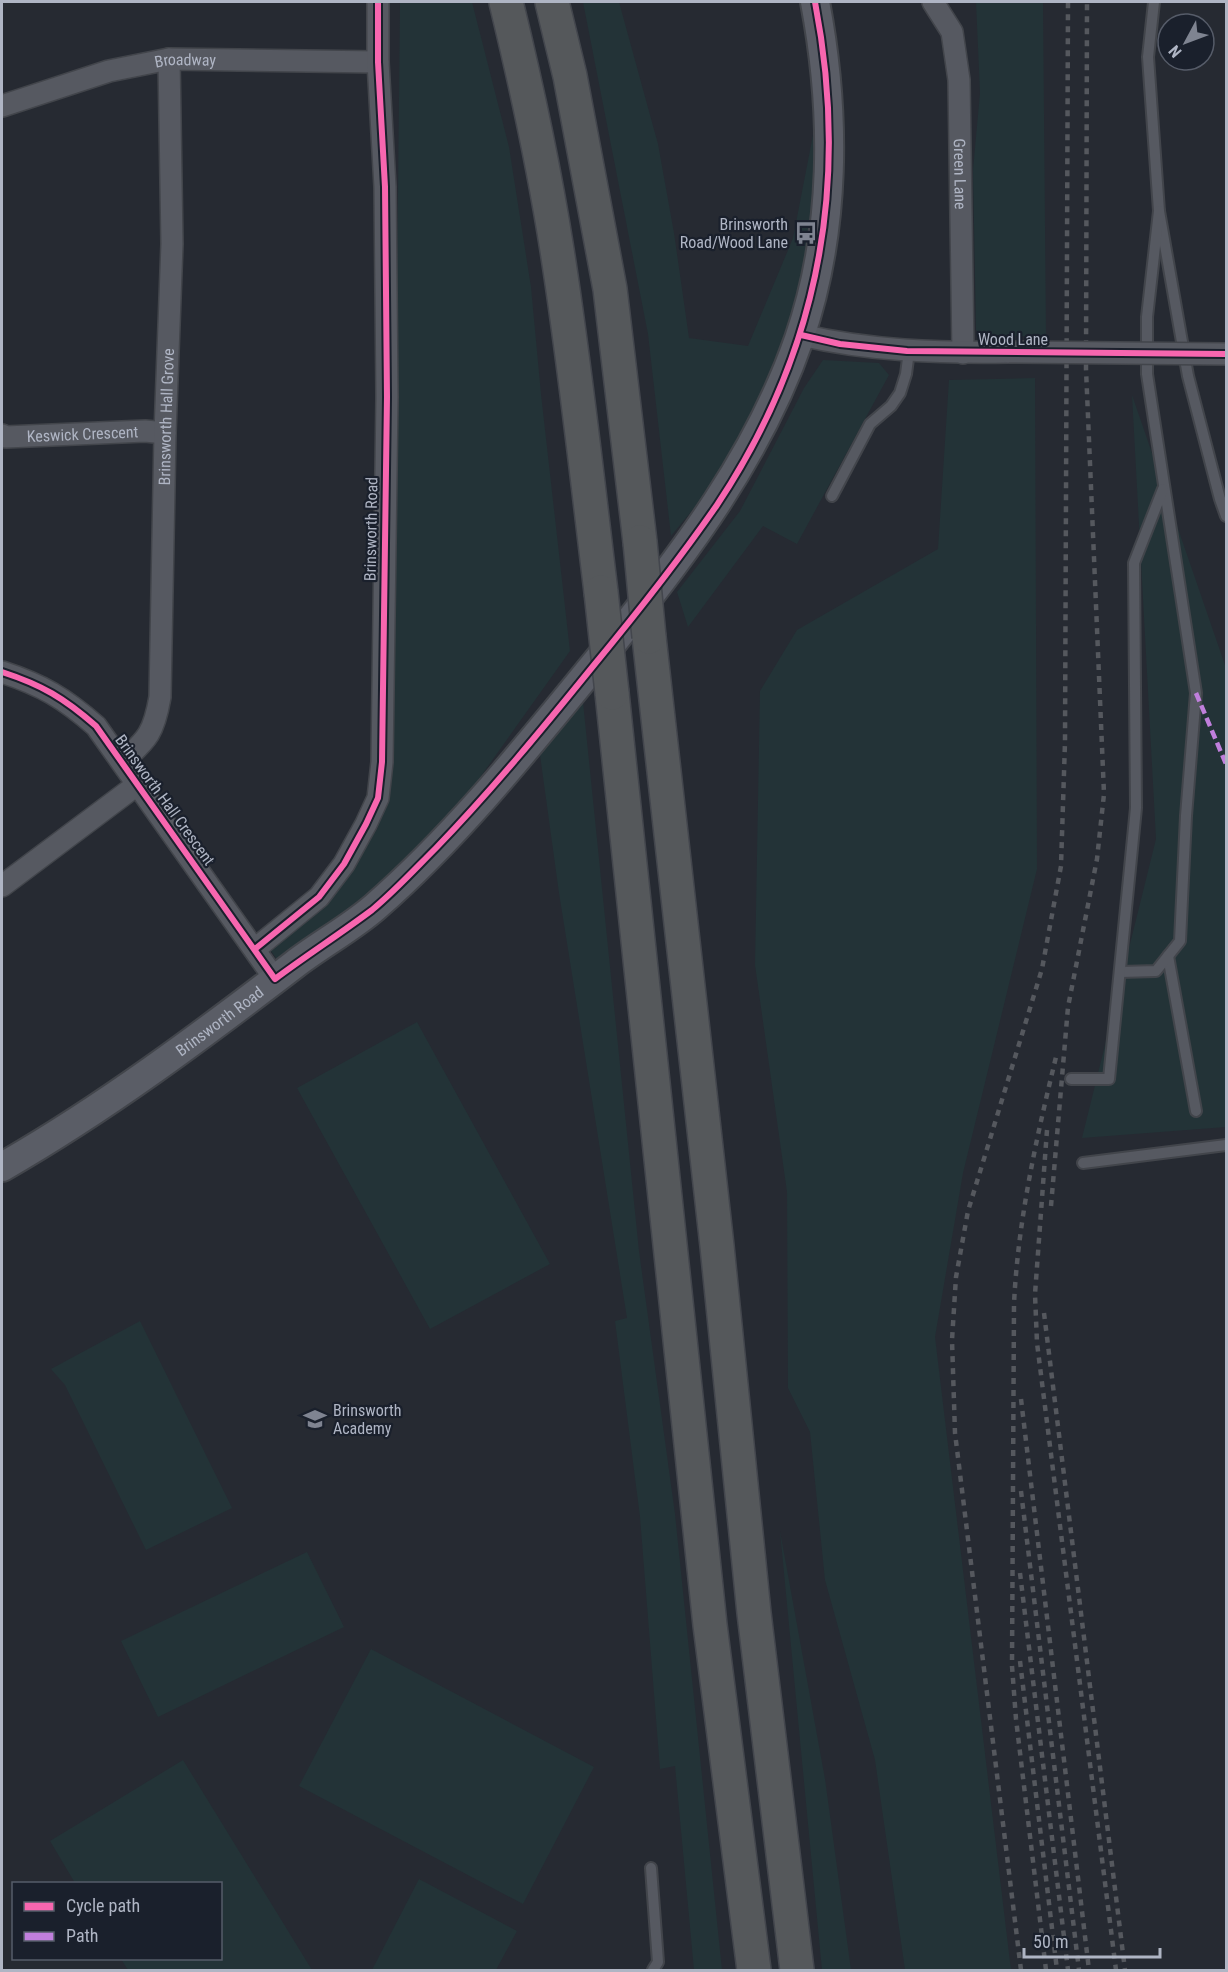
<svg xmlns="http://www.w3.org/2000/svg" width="1228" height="1972" font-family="'Roboto Condensed',sans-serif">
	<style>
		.green { fill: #233337 }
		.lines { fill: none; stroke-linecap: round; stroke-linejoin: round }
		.lane-casing { stroke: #42454b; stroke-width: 14 }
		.street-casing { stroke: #42454b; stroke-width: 24 }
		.secondary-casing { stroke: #42454b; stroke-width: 32 }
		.highway-casing { stroke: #43464d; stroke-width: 36 }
		.lane { stroke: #565961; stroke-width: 10 }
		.street { stroke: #565961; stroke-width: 21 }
		.secondary { stroke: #5a5d66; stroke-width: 28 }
		.highway { stroke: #55585b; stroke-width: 33 }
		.rail { stroke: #55585e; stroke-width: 4.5; stroke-dasharray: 6 6; stroke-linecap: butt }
		.street-bridge-casing { stroke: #42454b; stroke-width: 24; stroke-linecap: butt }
		.highway-bridge-casing { stroke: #43464d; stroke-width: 36; stroke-linecap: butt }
		.street-bridge { stroke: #565961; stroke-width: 21 }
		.highway-bridge { stroke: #55585b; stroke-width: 33 }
		.quiet { stroke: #c07fdc; stroke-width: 4.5; stroke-dasharray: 9 4.5; stroke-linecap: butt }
		.cycleway-casing { stroke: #1a202c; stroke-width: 10 }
		.cycleway { stroke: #f766af; stroke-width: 6 }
		.labels { text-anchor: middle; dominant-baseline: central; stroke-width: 4.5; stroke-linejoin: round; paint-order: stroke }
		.street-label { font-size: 16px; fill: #afb5c4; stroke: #1a202c }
		.poi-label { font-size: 16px; fill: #afb5c4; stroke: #1a202c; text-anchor: end }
	</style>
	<rect width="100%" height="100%" fill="#262a32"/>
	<!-- green -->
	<g class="green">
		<path d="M 400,2 L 472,2 L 509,147 L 531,287 L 541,394 L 570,651 L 454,814 L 390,876 L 324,930 L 283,959 L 276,958 L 271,951 L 272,945 L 352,869 L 377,829 L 392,771 Z"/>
		<path d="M 583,2 L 619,2 L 658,144 L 674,233 L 689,338 L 748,346 L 793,238 L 819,104 L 819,173 L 804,293 L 774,377 L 709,490 L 671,536 L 648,334 Z"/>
		<path d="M 976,2 L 1043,2 L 1046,337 L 983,335 L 976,330 L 973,170 L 980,93 Z"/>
		<path d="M 823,360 L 879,363 L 889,375 L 797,544 L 763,526 L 688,627 L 677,592 L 740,511 L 804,388 Z"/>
		<path d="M 1035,378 L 1037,869 L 963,1173 L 935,1337 L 1011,1970 L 905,1970 L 875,1760 L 825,1580 L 810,1432 L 788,1388 L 787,1192 L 755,965 L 760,691 L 797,630 L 938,549 L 949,380 Z"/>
		<path d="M 1132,395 L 1226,668 L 1226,1127 L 1082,1138 L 1156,839 Z"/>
		<path d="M 583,702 L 639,1251 L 675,1514 L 722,1970 L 694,1970 L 675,1766 L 660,1769 L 640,1517 L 615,1321 L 627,1318 L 559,893 L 540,755 Z"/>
		<path d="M 417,1022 L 550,1264 L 430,1329 L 297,1088 Z"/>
		<path d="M 140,1321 L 232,1508 L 146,1550 L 65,1385 L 51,1369 Z"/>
		<path d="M 780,1531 L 825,1779 L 851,1970 L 822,1970 Z"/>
		<path d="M 307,1552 L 344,1627 L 158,1717 L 121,1641 Z"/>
		<path d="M 371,1649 L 594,1767 L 523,1904 L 299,1786 Z"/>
		<path d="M 183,1760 L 312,1970 L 128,1970 L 121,1959 L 220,1958 L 220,1884 L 75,1883 L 50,1841 Z"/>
		<path d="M 419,1879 L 517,1931 L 496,1970 L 372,1970 Z"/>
	</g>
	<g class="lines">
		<!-- lane casing -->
		<g class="lane-casing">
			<g id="lane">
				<path d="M 1154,2 L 1148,57 L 1159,211 L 1188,376 L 1220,499 L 1226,516"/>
				<path d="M 832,496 L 870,424 L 891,406 L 900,393 L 906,374 L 909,351"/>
				<path d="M 1168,956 L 1196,1111"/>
				<path d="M 1120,972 L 1156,971 L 1180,941 L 1186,816 L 1196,693 L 1147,374 L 1147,317 L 1159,211"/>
				<path d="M 1071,1079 L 1109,1079 L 1136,808 L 1134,563 L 1163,489"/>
				<path d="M 1083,1163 L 1226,1145"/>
				<path d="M 651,1868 L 658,1962 L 653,1970"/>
			</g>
		</g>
		<!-- street casing -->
		<g class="street-casing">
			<g id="street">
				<path id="s1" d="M 933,2 L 952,32 L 959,80 L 963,353"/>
				<path id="s2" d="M 2,106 L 109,71 L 169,59 L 378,62"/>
				<path d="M 801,335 C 870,351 938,353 1009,352"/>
				<path id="s3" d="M 2,435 L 6,437 L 145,431 L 165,433"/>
				<path d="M 2,672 C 42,685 64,698 96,726 L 275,979"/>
				<path id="s4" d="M 122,762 C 148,739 154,732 160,697 L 165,433 L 172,244 L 169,59"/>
				<path d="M 2,886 L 138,784"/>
				<path d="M 255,949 L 319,897 L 344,864 L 366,824 L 378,798 L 382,762 L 387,397 L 385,187 L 378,62 L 378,2"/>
			</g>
		</g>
		<!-- secondary casing -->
		<g class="secondary-casing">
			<g id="secondary">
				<path id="s5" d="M 2,1167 C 105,1108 201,1036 295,964 C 321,944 351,928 375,907 C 463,830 535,737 609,647 C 685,553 759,455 799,339 C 836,231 836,113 815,2"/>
			</g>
		</g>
		<!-- highway casing -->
		<g class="highway-casing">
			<g id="highway">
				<path d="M 506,2 C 526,84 544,167 557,250 C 575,364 587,478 601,592"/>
				<path d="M 552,2 L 570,76 L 610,289 L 640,542"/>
				<path d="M 649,637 L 717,1246 L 754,1613 L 797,1970"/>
				<path d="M 612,693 L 710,1625 L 754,1970"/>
			</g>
		</g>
		<!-- lane -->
		<use href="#lane" class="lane"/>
		<!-- street -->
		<use href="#street" class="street"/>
		<!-- secondary -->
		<use href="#secondary" class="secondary"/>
		<!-- highway -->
		<use href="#highway" class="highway"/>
		<!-- rail -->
		<g class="rail">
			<path d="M 1047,1130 L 1035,1294 L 1037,1343 L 1116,1970"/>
			<path d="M 1051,1206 L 1068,1007 L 1097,859 L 1104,794 L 1086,369 L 1087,2"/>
			<path d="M 1044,1313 L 1125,1970"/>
			<path d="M 1021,1399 L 1089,1970"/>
			<path d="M 1021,1491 L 1079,1970"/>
			<path d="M 1020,1573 L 1068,1970"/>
			<path d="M 1020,1661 L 1057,1970"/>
			<path d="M 1021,1970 L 955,1433 L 952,1340 L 956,1277 L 968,1211 L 1042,969 L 1061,866 L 1065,742 L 1068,2"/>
			<path d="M 1046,1970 L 1016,1719 L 1012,1666 L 1014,1304 C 1018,1219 1037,1135 1057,1053"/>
		</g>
		<!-- street-bridge casing -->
		<g class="street-bridge-casing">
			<path id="street-bridge" d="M 1009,352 L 1226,354"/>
		</g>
		<!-- highway-bridge casing -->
		<g class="highway-bridge-casing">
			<g id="highway-bridge">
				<path d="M 640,542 L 649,637"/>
				<path d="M 601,592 L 612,693"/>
			</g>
		</g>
		<!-- street-bridge -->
		<use href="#street-bridge" class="street-bridge"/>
		<!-- highway-bridge -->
		<use href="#highway-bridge" class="highway-bridge"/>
		<!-- quiet -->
		<path class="quiet" d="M 1196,693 L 1226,764"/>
		<!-- cycleway casing -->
		<g class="cycleway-casing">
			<g id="cycleway">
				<path d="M 801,335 L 840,344 L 907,351 L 1226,354"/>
				<path d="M 2,672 C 42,685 64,698 96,726 L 275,979 C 307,955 340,934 372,910 C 394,892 415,869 436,848 C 492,790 543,728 594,665 C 637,613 679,560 717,505 C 820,350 850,183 815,2"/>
				<path d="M 255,949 L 319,897 L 344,864 L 366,824 L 378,798 L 382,762 L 387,397 L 385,187 L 378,62 L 378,2"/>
			</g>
		</g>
		<!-- cycleway -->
		<use href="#cycleway" class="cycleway"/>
	</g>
	<!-- icons -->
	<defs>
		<g id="bus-bare" transform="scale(1.8)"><path d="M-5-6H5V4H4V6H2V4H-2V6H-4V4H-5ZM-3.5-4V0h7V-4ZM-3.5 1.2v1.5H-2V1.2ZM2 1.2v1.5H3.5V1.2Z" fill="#7f8491" stroke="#1a202c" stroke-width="2.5" paint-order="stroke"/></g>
		<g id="school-bare" transform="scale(1.8)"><path d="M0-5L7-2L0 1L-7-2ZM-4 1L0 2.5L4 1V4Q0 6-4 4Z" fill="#7f8491" stroke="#1a202c" stroke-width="2.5" paint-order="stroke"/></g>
	</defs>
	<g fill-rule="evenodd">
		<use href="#bus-bare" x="806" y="233"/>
		<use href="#school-bare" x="315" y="1419"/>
	</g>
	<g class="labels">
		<!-- street labels -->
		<g class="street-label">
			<text stroke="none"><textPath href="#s2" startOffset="190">Broadway</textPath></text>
			<text stroke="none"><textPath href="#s1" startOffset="178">Green Lane</textPath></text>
			<text x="1013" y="339">Wood Lane</text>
			<text stroke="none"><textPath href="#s4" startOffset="358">Brinsworth Hall Grove</textPath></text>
			<text stroke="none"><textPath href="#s3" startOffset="81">Keswick Crescent</textPath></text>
			<text transform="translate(371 529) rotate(-89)">Brinsworth Road</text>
			<text transform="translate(165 800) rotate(54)">Brinsworth Hall Crescent</text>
			<text stroke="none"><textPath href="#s5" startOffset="262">Brinsworth Road</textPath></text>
		</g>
		<!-- poi labels -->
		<g class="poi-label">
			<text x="788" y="224">Brinsworth<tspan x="788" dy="18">Road/Wood Lane</tspan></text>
			<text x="333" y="1410" text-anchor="start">Brinsworth<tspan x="333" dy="18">Academy</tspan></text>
		</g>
	</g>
	<!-- border -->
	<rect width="1228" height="1972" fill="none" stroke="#afb5c4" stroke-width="6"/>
	<!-- legend -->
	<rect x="12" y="1882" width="210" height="78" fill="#1a202c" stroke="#565c69" stroke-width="1.5"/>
	<rect x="24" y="1902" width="30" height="9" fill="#f766af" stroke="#565c69" stroke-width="1.5"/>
	<text x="66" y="1912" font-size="18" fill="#afb5c4">Cycle path</text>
	<rect x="24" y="1932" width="30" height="9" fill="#c07fdc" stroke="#565c69" stroke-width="1.5"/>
	<text x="66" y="1942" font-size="18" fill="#afb5c4">Path</text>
	<!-- north arrow -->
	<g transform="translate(1186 42) rotate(229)"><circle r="28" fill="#1a202c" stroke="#565c69" stroke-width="1.5"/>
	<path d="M0-4.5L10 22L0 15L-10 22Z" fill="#7f8491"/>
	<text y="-9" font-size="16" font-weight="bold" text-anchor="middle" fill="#afb5c4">N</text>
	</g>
	<!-- scale -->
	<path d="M1024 1948v9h136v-9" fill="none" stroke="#afb5c4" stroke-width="3"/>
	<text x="1033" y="1948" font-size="18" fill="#afb5c4" stroke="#1a202c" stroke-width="4.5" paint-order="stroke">50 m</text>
</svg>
